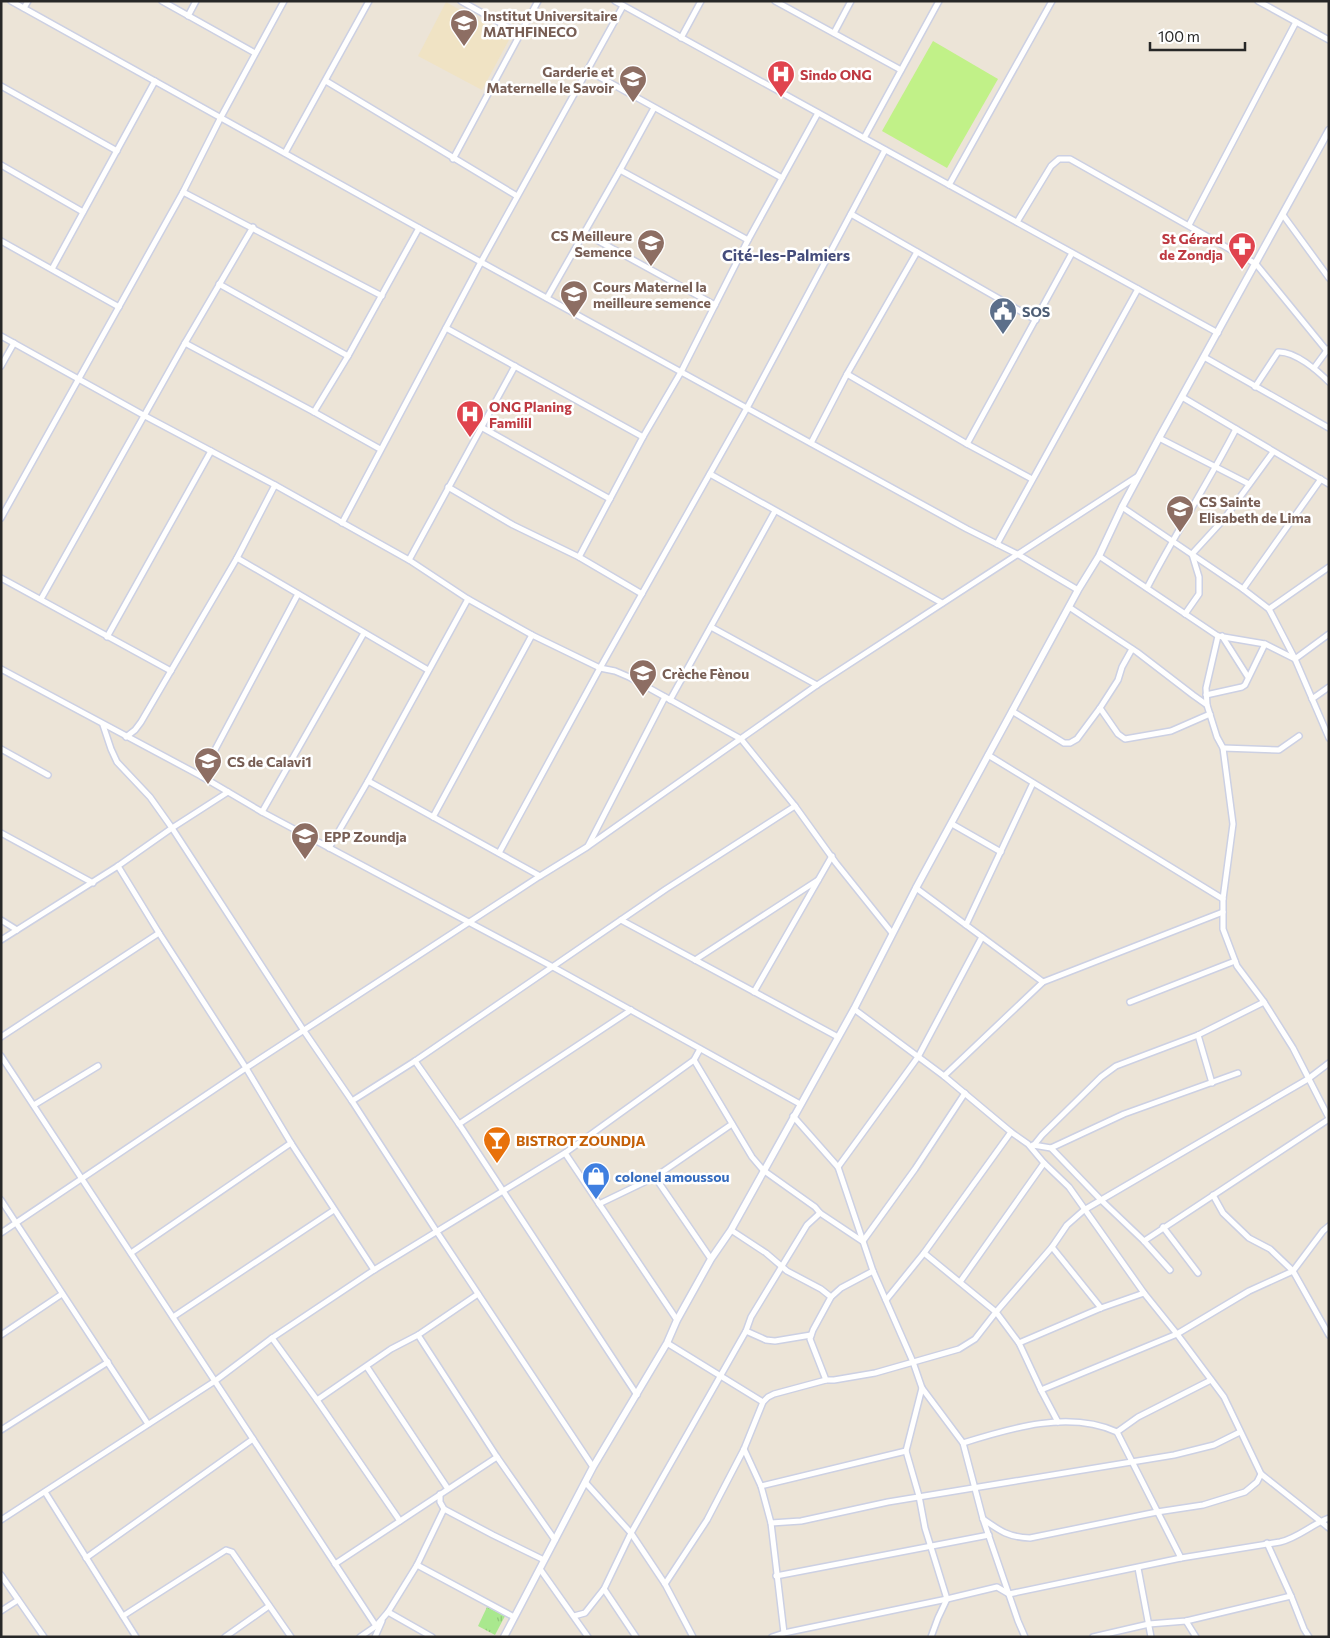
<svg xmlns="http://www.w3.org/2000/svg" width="1330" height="1638" font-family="Commissioner,sans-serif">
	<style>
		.education { fill: #f0e3c4 }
		.grass { fill: url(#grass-tufts) }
		.pitch { fill: #c1f188 }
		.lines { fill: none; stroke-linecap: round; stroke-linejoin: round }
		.minor-casing { stroke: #ccd0e3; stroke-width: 8 }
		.tertiary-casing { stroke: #ccd0e3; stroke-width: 9 }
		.minor { stroke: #fff; stroke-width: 5 }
		.tertiary { stroke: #fff; stroke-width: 6 }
		.labels { text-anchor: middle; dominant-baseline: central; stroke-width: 5; stroke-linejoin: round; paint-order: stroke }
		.education-label { font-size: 14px; font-weight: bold; fill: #785e54; stroke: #fff; text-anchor: start }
		.health-label { font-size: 14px; font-weight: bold; fill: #be3a42; stroke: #fff; text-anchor: start }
		.service-label { font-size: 14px; font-weight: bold; fill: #4e5e75; stroke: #fff; text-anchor: start }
		.food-label { font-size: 14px; font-weight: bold; fill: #c56008; stroke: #fff; text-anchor: start }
		.shop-label { font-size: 14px; font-weight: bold; fill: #366cbe; stroke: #fff; text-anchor: start }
		.quarter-label { font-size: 16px; font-weight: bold; fill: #444c7b; stroke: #fff }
	</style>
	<defs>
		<pattern id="grass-tufts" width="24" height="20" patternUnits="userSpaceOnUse" patternTransform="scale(1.25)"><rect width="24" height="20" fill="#a9e88e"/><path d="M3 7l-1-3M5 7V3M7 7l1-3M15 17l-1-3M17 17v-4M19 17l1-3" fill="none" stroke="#91c77a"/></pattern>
	</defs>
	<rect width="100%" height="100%" fill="#ece4d7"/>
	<!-- education -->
	<path class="education" d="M 446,2 L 510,38 L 482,90 L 418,56 Z"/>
	<!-- grass -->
	<path class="grass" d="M 487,1607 L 505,1616 L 495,1635 L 478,1626 Z"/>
	<!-- pitch -->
	<path class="pitch" d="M 933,41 L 998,79 L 947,168 L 882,131 Z"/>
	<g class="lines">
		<!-- minor casing -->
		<g class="minor-casing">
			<g id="minor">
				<path d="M 11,1 L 419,228 L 967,529 L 1017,554 L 1078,590"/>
				<path d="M 162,1 L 255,53"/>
				<path d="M 461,1 L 520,34"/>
				<path d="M 615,1 L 1218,333"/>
				<path d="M 775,1 L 901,70"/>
				<path d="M 1258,1 L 1329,40"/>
				<path d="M 24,8 L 28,1"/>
				<path d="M 188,16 L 196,1"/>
				<path d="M 834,33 L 851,1"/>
				<path d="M 681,38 L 701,1"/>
				<path d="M 587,70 L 782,178"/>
				<path d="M 326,81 L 517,196"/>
				<path d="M 1,86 L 117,151"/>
				<path d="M 864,138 L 939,1"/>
				<path d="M 285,153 L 369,1"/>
				<path d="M 453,159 L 538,1"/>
				<path d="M 1,165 L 83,212"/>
				<path d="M 620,170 L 748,240"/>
				<path d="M 949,185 L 1052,1"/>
				<path d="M 183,192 L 382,296"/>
				<path d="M 851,214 L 1036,320"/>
				<path d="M 1283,215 L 1329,278"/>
				<path d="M 1017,222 L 1051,166 L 1059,159 L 1070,159 L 1256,264 L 1327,351"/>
				<path d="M 1189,225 L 1296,22"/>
				<path d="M 584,233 L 715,305"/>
				<path d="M 1,241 L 119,307"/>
				<path d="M 52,269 L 155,81"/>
				<path d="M 219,284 L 348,356"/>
				<path d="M 547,298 L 620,170 L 654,108"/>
				<path d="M 446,328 L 643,437"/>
				<path d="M 1,336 L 145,416 L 275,485 L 409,560 L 468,599 L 532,635 L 600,668 L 615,671 L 629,677 L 741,739 L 795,806 L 836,863 L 892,933"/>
				<path d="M 185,343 L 314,412 L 380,449"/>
				<path d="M 1204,357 L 1329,428"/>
				<path d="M 1,366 L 14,343"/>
				<path d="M 1314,368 L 1328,349"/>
				<path d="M 847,374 L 967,444 L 1032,479"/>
				<path d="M 1255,387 L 1278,352 C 1295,351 1318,371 1329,382"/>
				<path d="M 1182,397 L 1329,484"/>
				<path d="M 314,412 L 348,356 L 419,228"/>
				<path d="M 481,427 L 610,499"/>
				<path d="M 1159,438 L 1249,484"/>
				<path d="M 811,443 L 847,374 L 917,252"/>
				<path d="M 967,444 L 1072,253"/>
				<path d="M 710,474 L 942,603"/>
				<path d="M 448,487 L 513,525 L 579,557 L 642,594"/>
				<path d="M 1122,507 L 1243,589 L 1269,609 L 1295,659 L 1329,738"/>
				<path d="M 1,518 L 183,192 L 221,117 L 284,1"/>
				<path d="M 342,523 L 481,262 L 623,6"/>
				<path d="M 997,544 L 1138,289"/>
				<path d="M 1099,556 L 1218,636 L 1265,644 L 1295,659"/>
				<path d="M 579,557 L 643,437 L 681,372 L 748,240 L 818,113"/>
				<path d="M 237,558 L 428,670"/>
				<path d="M 409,560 L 515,366"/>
				<path d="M 1,578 L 171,671"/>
				<path d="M 1147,588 C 1175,534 1208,483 1236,429"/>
				<path d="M 1243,589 L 1321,479"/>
				<path d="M 41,599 L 185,343 L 253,227"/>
				<path d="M 1069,607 L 1137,652 L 1193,695 L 1207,705 L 1217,737 L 1223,748 L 1233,824 L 1223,899 L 1223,929 L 1237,966 L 1264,1002 L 1293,1048 L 1329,1118"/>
				<path d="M 1269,609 L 1329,567"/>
				<path d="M 1185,614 L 1199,594 L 1199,577 L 1192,554 L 1224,519 L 1273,452"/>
				<path d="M 711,627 L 817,685"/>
				<path d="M 1222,636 L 1248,677"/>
				<path d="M 107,637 L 211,451"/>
				<path d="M 1295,659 L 1329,634"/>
				<path d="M 1,669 L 201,776 L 262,812 L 553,967 L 800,1104"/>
				<path d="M 1206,695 L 1242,687 L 1245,685 L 1265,644"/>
				<path d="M 1312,699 L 1329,687"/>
				<path d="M 670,700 L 775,511"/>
				<path d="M 1207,705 L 1206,688 L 1218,636"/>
				<path d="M 1100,708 L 1118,734 L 1125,739 L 1171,731 L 1210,714"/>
				<path d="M 1012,711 L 1064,743 L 1070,743 L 1077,739 L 1100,708 L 1118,680 L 1122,667 L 1132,649"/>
				<path d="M 103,725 L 111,749 L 117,762 L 150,797 L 172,828 L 304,1031 L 352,1101 L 437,1232 L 593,1467"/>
				<path d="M 126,737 L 135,730 L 141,722 L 237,558 L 275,485"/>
				<path d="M 1223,748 L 1279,750 L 1299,736"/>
				<path d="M 1,749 L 48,775"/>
				<path d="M 988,755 L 1223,899"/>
				<path d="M 201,776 L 298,594"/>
				<path d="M 368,781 L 540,876"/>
				<path d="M 262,812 L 364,633"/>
				<path d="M 433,817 L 532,635"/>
				<path d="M 952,824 L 1001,852"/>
				<path d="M 1,833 L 93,883"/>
				<path d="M 588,846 L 665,697"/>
				<path d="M 329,848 L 368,781 L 468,599"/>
				<path d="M 499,853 L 600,668 L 747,408 L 885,150"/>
				<path d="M 118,866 L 159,933 L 246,1068 L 291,1143 L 374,1270"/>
				<path d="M 916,888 L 1043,982"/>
				<path d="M 1,920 L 17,930"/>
				<path d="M 621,920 L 838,1037"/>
				<path d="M 966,925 L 1033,783"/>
				<path d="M 1,940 L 118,866 L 172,828 L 228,792"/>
				<path d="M 695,960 L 818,880"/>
				<path d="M 754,992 L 832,856"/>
				<path d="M 1130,1002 L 1235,961"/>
				<path d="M 854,1009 L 944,1076 L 1011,1132 L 1028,1144 L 1044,1163 L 1069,1187 L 1144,1293 L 1177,1334 L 1224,1397 L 1261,1474 L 1329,1528"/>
				<path d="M 1198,1035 L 1212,1083"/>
				<path d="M 1,1037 L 159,933"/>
				<path d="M 1,1056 L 376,1626"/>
				<path d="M 694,1060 L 752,1157 L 763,1170 L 815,1207 L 820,1213 L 862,1241"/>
				<path d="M 415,1061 L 459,1124 L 637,1395"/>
				<path d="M 944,1076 L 1043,982 L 1223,912"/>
				<path d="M 352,1101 L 415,1061 L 666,889 L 795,806"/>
				<path d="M 34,1105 L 98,1066"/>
				<path d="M 793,1116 L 838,1167 L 873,1271 L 913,1362 L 922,1388 L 963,1443 L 983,1519 L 1018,1621 L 1025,1637"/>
				<path d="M 459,1124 L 631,1010"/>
				<path d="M 1033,1145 L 1051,1148 L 1101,1200 L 1144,1241 L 1170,1270"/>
				<path d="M 1034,1145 L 1042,1135 L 1101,1077 L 1116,1066 L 1198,1035 L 1264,1002"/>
				<path d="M 1051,1148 L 1124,1114 L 1238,1073"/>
				<path d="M 565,1153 L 677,1320"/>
				<path d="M 838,1167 L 918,1057 L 982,937"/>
				<path d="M 655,1177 L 711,1259"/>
				<path d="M 1213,1195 L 1223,1213 L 1249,1238 L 1270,1249 L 1293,1271 L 1329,1335"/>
				<path d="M 1,1200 L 148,1424"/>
				<path d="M 599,1204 L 655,1177 L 732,1124"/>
				<path d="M 1163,1227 L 1198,1273"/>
				<path d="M 731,1230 L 766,1253 L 787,1271 L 821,1289 L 831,1297"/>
				<path d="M 1,1233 L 246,1068 L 540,876 L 587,847 L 817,685 L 1138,476"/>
				<path d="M 863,1241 L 915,1169 L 965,1093"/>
				<path d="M 1144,1241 L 1329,1119"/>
				<path d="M 1052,1247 L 1101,1308"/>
				<path d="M 131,1253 L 291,1143"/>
				<path d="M 924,1253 L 996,1312 L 1019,1343 L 1041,1390 L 1058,1422"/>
				<path d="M 873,1271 L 841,1288 L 831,1297 L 813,1330 L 810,1339 L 826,1380 L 834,1380 L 875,1373 L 959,1349 L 975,1339 L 996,1312 L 1052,1247 L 1067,1225 L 1084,1210 L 1308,1079 L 1329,1063"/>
				<path d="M 960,1282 L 1044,1163"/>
				<path d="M 886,1300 L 924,1253 L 1011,1132"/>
				<path d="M 173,1317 L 334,1210"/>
				<path d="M 746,1331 L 766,1340 L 775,1341 L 811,1335"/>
				<path d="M 1,1335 L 62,1294"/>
				<path d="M 418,1335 L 497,1457 L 555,1540"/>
				<path d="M 272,1338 L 317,1400 L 400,1521"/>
				<path d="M 667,1343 L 763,1402"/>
				<path d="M 1019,1343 L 1101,1308 L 1144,1293"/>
				<path d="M 367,1367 L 448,1489"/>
				<path d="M 922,1388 L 906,1451 L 919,1496 L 925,1528 L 947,1599 L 938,1618 L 931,1637"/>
				<path d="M 1041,1390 L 1177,1334 L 1249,1291 L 1293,1271 L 1323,1231 L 1329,1226"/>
				<path d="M 317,1400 L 391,1349 L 418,1335 L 478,1294"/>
				<path d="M 1,1430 L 108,1362"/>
				<path d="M 1117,1432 L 1138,1417 L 1211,1380"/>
				<path d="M 963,1443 C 1011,1428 1069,1410 1117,1432 L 1181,1558"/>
				<path d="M 744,1449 L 761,1486 L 771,1523 L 784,1633"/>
				<path d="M 585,1482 L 631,1533 L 665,1584 L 693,1637"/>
				<path d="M 761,1486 L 906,1451"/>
				<path d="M 45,1492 L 136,1637"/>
				<path d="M 440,1494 L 440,1502 L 444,1509 L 493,1535 L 544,1560"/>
				<path d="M 983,1519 C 1000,1531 1008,1537 1030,1538 L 1157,1512 L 1203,1505 L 1245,1492 L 1257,1482 L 1261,1474"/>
				<path d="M 1,1520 L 215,1381 L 272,1338 L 374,1270 L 565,1153 L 694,1060 L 700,1049"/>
				<path d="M 771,1523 L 801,1521 L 888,1502 L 1174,1455 L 1214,1445 L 1240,1432"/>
				<path d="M 1267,1543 L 1291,1596 L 1304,1629 L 1309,1637"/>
				<path d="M 86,1558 L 253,1439"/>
				<path d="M 335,1564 L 497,1457"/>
				<path d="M 417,1565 L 514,1617"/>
				<path d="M 1138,1568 L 1151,1637"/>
				<path d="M 540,1569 L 588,1637"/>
				<path d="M 1,1575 L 44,1637"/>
				<path d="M 776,1576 L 989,1535"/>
				<path d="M 665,1584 L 707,1520 L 744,1449 L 763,1402 L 768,1397 L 774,1394 L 826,1380"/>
				<path d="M 604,1589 L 636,1637"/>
				<path d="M 1,1611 L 18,1600"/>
				<path d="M 388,1612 L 432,1637"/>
				<path d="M 123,1616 L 226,1550 L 232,1552 L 291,1637"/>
				<path d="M 574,1616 L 585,1613 L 604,1589 L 631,1533 L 746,1331 L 751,1317 L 807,1225 L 820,1213"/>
				<path d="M 1186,1621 L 1196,1637"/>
				<path d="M 225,1637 L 269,1606"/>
				<path d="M 360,1637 L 376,1626 L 388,1612 L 417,1565 L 444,1509"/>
				<path d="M 375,1637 L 382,1621"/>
				<path d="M 772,1637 L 784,1633 L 947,1599 L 997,1587 L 1009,1594 L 1181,1558 L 1280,1542 C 1298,1538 1312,1524 1329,1518"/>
				<path d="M 1093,1637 L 1149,1624 L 1186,1621 L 1291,1596"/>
			</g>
		</g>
		<!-- tertiary casing -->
		<g class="tertiary-casing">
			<path id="tertiary" d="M 504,1637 L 593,1467 L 667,1343 L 677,1320 L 711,1259 L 731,1230 L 854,1009 L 916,888 L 1078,590 L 1099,556 L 1122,507 L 1159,438 L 1329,130"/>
		</g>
		<!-- minor -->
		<use href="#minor" class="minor"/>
		<!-- tertiary -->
		<use href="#tertiary" class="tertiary"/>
	</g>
	<!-- icons -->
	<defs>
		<g id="school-pin" transform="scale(1.4375)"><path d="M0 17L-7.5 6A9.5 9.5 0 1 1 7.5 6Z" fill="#8d6e63" stroke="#fff"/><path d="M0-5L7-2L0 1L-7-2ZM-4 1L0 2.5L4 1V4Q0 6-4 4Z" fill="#fff"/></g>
		<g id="hospital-pin" transform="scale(1.4375)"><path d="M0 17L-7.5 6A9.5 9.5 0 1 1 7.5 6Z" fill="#e0444e" stroke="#fff"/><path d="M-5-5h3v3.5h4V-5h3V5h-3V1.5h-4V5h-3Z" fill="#fff"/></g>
		<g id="pharmacy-pin" transform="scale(1.4375)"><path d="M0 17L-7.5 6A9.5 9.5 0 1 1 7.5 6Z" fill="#e0444e" stroke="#fff"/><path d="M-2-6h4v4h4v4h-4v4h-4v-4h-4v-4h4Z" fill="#fff"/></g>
		<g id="civic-pin" transform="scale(1.4375)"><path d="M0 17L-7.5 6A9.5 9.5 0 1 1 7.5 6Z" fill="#5c6f8a" stroke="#fff"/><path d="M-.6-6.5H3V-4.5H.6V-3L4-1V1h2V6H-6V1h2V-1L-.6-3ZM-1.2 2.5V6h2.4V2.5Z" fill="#fff"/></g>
		<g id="bar-pin" transform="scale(1.4375)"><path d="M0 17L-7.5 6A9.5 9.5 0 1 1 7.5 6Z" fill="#e8710a" stroke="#fff"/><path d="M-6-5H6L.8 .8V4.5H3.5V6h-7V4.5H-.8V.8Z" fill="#fff"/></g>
		<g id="shop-pin" transform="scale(1.4375)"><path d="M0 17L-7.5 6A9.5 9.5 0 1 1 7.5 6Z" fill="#3f7fe0" stroke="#fff"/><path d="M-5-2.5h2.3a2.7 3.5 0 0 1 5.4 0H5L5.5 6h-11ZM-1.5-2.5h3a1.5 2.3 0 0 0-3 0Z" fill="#fff"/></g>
	</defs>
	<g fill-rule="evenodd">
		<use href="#school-pin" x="464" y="23"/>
		<use href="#hospital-pin" x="781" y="74"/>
		<use href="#school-pin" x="633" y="79"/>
		<use href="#school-pin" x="651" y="243"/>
		<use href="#pharmacy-pin" x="1242" y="246"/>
		<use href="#school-pin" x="574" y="294"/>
		<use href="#civic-pin" x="1003" y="311"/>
		<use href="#hospital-pin" x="470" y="414"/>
		<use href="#school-pin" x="1180" y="509"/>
		<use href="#school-pin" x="643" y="673"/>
		<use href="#school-pin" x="208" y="761"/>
		<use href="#school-pin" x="305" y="836"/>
		<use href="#bar-pin" x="497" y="1140"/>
		<use href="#shop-pin" x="596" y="1176"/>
	</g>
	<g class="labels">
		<!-- education labels -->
		<g class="education-label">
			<text x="483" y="15">Institut Universitaire<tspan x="483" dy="16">MATHFINECO</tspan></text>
			<text x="614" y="71" text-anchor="end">Garderie et<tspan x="614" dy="16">Maternelle le Savoir</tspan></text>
			<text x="632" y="235" text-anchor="end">CS Meilleure<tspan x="632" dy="16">Semence</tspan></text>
			<text x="593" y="286">Cours Maternel la<tspan x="593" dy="16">meilleure semence</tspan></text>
			<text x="1199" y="501">CS Sainte<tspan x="1199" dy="16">Elisabeth de Lima</tspan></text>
			<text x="662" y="673">Crèche Fènou</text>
			<text x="227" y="761">CS de Calavi1</text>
			<text x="324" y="836">EPP Zoundja</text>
		</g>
		<!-- health labels -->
		<g class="health-label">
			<text x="800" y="74">Sindo ONG</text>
			<text x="1223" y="238" text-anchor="end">St Gérard<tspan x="1223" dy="16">de Zondja</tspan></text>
			<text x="489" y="406">ONG Planing<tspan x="489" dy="16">Familil</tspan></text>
		</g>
		<!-- service labels -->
		<g class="service-label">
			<text x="1022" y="311">SOS</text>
		</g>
		<!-- food labels -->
		<g class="food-label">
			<text x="516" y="1140">BISTROT ZOUNDJA</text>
		</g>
		<!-- shop labels -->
		<g class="shop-label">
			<text x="615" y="1176">colonel amoussou</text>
		</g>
		<!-- quarter labels -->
		<g class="quarter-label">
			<text x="786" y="254">Cité-les-Palmiers</text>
		</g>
	</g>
	<!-- border -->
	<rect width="1330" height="1638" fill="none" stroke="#272727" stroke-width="5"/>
	<!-- scale -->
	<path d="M1150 42v8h95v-8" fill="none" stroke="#272727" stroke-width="2.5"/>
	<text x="1158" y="42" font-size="15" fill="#272727" stroke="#ffffff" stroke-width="4" paint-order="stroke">100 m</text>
</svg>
